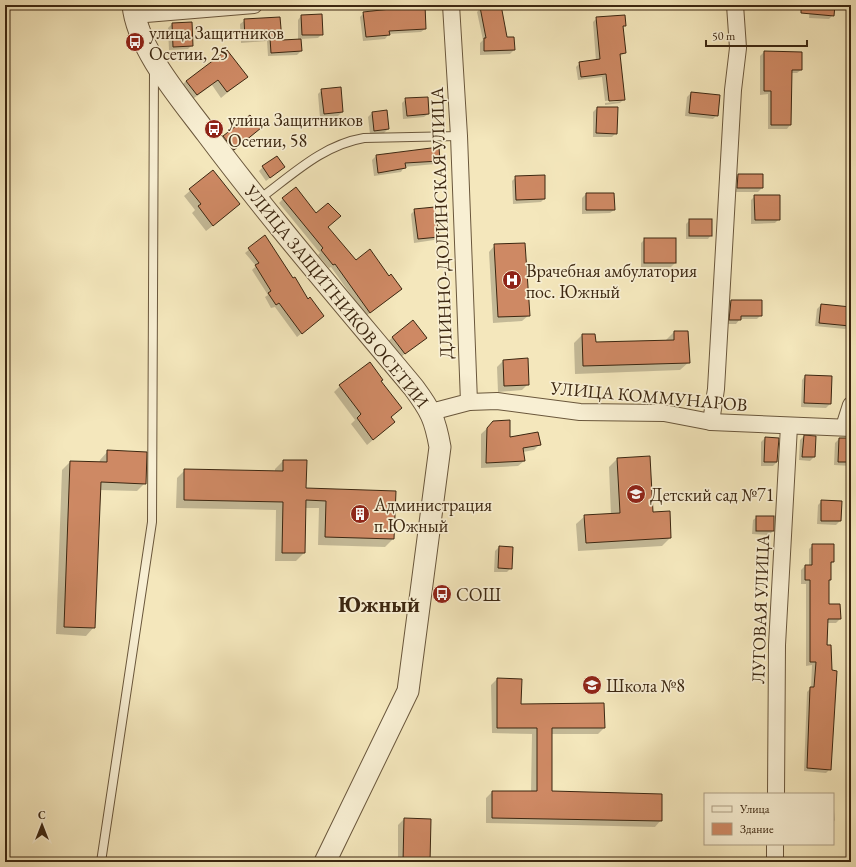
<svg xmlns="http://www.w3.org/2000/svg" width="856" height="867" font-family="'EB Garamond',serif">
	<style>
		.shadow { fill: #0003 }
		.building { fill: #ce8964; stroke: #3c2711 }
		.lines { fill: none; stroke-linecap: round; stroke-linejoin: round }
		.service-casing { stroke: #6a573c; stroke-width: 10 }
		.minor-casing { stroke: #6a573c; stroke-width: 18 }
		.tertiary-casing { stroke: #6a573c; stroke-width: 23 }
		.service { stroke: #f8efd3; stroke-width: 8 }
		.minor { stroke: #f8efd3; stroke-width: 16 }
		.tertiary { stroke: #f8efd3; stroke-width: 21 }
		.labels { text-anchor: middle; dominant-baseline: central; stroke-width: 3.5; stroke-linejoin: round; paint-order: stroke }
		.poi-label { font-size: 18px; fill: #3c2711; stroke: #f8efd3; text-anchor: start }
		.street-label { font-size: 18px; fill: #3c2711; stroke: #f8efd3 }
		.district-label { font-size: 22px; font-weight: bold; fill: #3c2711; stroke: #f8efd3 }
	</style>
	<rect width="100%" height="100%" fill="#f4e7bc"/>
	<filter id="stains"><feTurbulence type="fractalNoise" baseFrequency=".005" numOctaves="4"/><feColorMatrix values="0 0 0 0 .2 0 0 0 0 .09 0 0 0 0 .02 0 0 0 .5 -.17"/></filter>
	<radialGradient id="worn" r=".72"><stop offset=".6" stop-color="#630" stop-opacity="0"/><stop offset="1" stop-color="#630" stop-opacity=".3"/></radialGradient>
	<!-- shadow -->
	<g class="shadow">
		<path d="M 500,5 L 506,38 L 514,50 L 510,54 L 480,55 L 480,43 L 483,40 L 477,12 L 481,8 Z"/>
		<path d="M 810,5 L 834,5 L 833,15 L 829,19 L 809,18 Z"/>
		<path d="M 424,6 L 425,29 L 421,32 L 389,34 L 385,39 L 363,41 L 360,17 L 364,13 L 397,10 L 400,7 Z"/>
		<path d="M 301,16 L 322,34 L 318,38 L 300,39 L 301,51 L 297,55 L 268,56 L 267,41 L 241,43 L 240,24 L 244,21 L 281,41 L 298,40 L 298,20 Z"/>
		<path d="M 597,18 L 625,25 L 622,28 L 625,53 L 619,57 L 624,99 L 620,103 L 605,105 L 605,103 L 621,101 L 621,99 L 605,101 L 602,77 L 578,80 L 576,67 L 580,63 L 596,61 L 593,22 Z"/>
		<path d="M 191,23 L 192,45 L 188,49 L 169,50 L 168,28 L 172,24 Z"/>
		<path d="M 764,52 L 801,70 L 797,73 L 791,73 L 790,125 L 787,129 L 768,129 L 768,94 L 760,95 L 760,56 Z"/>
		<path d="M 246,77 L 221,98 L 212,85 L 190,101 L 180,87 L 186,81 Z"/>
		<path d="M 322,90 L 342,112 L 338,116 L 320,118 L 318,94 Z"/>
		<path d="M 691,93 L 717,115 L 713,119 L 685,116 L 687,97 Z"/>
		<path d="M 406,99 L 428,114 L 424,117 L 403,119 L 402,103 Z"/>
		<path d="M 597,108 L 616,133 L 612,137 L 593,137 L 593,112 Z"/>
		<path d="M 386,111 L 388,129 L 384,133 L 370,134 L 368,117 L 372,113 Z"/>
		<path d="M 256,132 L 230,153 L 220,140 L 224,136 Z"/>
		<path d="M 438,148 L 439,160 L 435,164 L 404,167 L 401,172 L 374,176 L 372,160 L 376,156 Z"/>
		<path d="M 263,167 L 284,167 L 266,181 L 259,171 Z"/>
		<path d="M 213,171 L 233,210 L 206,231 L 192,213 L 195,210 L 184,196 Z"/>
		<path d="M 738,175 L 762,188 L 758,192 L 734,192 L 734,179 Z"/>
		<path d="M 516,177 L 544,199 L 541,202 L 513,204 L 512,181 Z"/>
		<path d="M 586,194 L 614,210 L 610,213 L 582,214 L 582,198 Z"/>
		<path d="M 755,196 L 779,219 L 775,223 L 751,224 L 751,200 Z"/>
		<path d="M 283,199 L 356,261 L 397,293 L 366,316 L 331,267 L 329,268 L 318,255 L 320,253 L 279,203 Z"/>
		<path d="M 415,210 L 438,236 L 434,240 L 414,243 L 411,214 Z"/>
		<path d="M 690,220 L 711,235 L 708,239 L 686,239 L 686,224 Z"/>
		<path d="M 265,236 L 308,300 L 323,316 L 297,337 L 275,307 L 271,308 L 265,297 L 268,295 L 252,270 L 256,266 L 245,253 Z"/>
		<path d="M 645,239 L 675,263 L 671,267 L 641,267 L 641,243 Z"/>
		<path d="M 495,245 L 529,315 L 522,321 L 493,323 L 489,252 Z"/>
		<path d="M 851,247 L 849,270 L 847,270 L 849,249 Z"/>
		<path d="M 731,301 L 761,315 L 757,319 L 740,319 L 736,324 L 726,324 L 727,305 Z"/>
		<path d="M 821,305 L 849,325 L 845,329 L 815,326 L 817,309 Z"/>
		<path d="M 413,322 L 421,341 L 401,357 L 388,341 Z"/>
		<path d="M 674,332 L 689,362 L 680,370 L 575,374 L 574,343 L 582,335 L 595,343 L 666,340 Z"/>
		<path d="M 503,361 L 528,384 L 522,390 L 498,392 L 497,367 Z"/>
		<path d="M 805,376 L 830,404 L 826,408 L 801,407 L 802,380 Z"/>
		<path d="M 380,382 L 390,417 L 394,422 L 367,445 L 351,424 L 355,420 L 334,392 L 340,386 Z"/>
		<path d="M 494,422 L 509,438 L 540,444 L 534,450 L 523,452 L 524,461 L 518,466 L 481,468 L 481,434 Z"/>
		<path d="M 804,436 L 814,457 L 810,461 L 799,460 L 800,440 Z"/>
		<path d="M 765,438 L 777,462 L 773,466 L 761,466 L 761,442 Z"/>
		<path d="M 839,439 L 851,439 L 851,466 L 834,465 L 835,443 Z"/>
		<path d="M 108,451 L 145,483 L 137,491 L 99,490 L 94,627 L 86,636 L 56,634 L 62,470 L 70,462 L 99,463 L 100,460 Z"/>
		<path d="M 617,459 L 670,538 L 662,546 L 578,551 L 576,524 L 585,516 L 611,515 L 609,467 Z"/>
		<path d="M 283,461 L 305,489 L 395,492 L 393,539 L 385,547 L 318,545 L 319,508 L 305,508 L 304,553 L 296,561 L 275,561 L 276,510 L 176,508 L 177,478 L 185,470 L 275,472 L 275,469 Z"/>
		<path d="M 822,501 L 840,521 L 836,525 L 817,524 L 818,505 Z"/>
		<path d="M 757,517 L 773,531 L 769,535 L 752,534 L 753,520 Z"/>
		<path d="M 813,545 L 833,562 L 830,565 L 828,605 L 840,619 L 836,623 L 827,623 L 830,769 L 826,773 L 804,771 L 807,692 L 811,688 L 812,665 L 806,666 L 806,584 L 801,584 L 801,570 L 805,566 L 809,566 L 809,549 Z"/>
		<path d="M 499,547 L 511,568 L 507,572 L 494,572 L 495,551 Z"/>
		<path d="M 497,679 L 520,705 L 604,728 L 598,734 L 551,734 L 551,792 L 661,820 L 655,827 L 486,823 L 486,798 L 492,792 L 531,792 L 532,734 L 492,733 L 491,685 Z"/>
		<path d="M 833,799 L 835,820 L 833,823 Z"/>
		<path d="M 404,819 L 429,862 L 398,862 L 398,825 Z"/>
	</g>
	<!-- building -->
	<g class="building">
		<path d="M 425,5 L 426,29 L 389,31 L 390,35 L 366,37 L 363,12 L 400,8 L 400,6 Z"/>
		<path d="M 490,5 L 501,5 L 507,37 L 514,37 L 515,50 L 484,51 L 484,38 L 486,38 L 480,7 Z"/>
		<path d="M 801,5 L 835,5 L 834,16 L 801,13 Z"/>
		<path d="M 322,14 L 323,35 L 302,35 L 301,15 Z"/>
		<path d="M 625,15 L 626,26 L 623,26 L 626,53 L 620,54 L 625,100 L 609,101 L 606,74 L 581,77 L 579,62 L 600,59 L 596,17 Z"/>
		<path d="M 280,17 L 282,40 L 301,39 L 302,51 L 271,53 L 270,38 L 245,39 L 244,19 Z"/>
		<path d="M 192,22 L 193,46 L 173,47 L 172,23 Z"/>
		<path d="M 227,50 L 248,77 L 227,92 L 218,80 L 197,95 L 186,81 Z"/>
		<path d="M 764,51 L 802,52 L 802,70 L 792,70 L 791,125 L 771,125 L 771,91 L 764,91 Z"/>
		<path d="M 341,87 L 343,112 L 324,114 L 321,89 Z"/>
		<path d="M 691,92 L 720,95 L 718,116 L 689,113 Z"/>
		<path d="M 428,97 L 429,114 L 407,116 L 405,98 Z"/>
		<path d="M 597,107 L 618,107 L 617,134 L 596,133 Z"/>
		<path d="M 387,110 L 389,129 L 374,131 L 372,112 Z"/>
		<path d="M 250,115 L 261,128 L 234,150 L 223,136 Z"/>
		<path d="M 439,147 L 440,161 L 405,163 L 406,168 L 378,173 L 376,155 Z"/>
		<path d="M 277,156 L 285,167 L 270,178 L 262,166 Z"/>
		<path d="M 213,170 L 240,204 L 213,226 L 198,206 L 201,204 L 189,189 Z"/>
		<path d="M 738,174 L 763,174 L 763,188 L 737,188 Z"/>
		<path d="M 545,175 L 545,199 L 516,200 L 515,176 Z"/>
		<path d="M 296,187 L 316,213 L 328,203 L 341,216 L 328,227 L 356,260 L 370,249 L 389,276 L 391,274 L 402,289 L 370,313 L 335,264 L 333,265 L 321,250 L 323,248 L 282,198 Z"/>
		<path d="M 586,193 L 614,193 L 615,210 L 586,210 Z"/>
		<path d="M 754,195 L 780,195 L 780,220 L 755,220 Z"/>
		<path d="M 435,207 L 439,237 L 418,239 L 414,209 Z"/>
		<rect x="689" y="219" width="23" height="17"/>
		<path d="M 265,235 L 293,278 L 295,277 L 308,299 L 310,297 L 324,316 L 302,334 L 279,303 L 276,305 L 268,293 L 271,291 L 255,265 L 259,263 L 248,248 Z"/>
		<rect x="644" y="238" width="32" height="25"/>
		<path d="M 525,243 L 530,316 L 498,317 L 494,244 Z"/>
		<path d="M 731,300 L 762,300 L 762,316 L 741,316 L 741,320 L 729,320 Z"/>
		<path d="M 821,304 L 851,307 L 850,326 L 819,323 Z"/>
		<path d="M 413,320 L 427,338 L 405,354 L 392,337 Z"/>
		<path d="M 674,331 L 688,331 L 690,363 L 583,366 L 582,334 L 595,334 L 596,342 L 674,340 Z"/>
		<path d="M 528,358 L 529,385 L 504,386 L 503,360 Z"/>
		<path d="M 370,362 L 383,380 L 381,381 L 402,408 L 391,417 L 395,422 L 373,440 L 357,418 L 361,414 L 339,385 Z"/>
		<path d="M 805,375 L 832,376 L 831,404 L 804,403 Z"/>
		<path d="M 510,420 L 510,437 L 538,432 L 541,445 L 523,448 L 525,461 L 486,463 L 487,428 L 493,421 Z"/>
		<path d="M 804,435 L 816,436 L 815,457 L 802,457 Z"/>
		<path d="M 765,437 L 779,438 L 777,462 L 764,462 Z"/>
		<path d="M 839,438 L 851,438 L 851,462 L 838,462 Z"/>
		<path d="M 107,450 L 147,452 L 146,484 L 101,482 L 95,628 L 64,627 L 70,461 L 107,462 Z"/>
		<path d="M 650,456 L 653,512 L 670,511 L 671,538 L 586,543 L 584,515 L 620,513 L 617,458 Z"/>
		<path d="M 283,460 L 307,460 L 306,488 L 396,491 L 394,539 L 325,537 L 326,501 L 306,500 L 305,553 L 282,553 L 283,502 L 184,500 L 184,469 L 283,471 Z"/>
		<path d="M 821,500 L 842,501 L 841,521 L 821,521 Z"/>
		<rect x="756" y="516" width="18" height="15"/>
		<path d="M 812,544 L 834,544 L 834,562 L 831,562 L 831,580 L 829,580 L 829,604 L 840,604 L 841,619 L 828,619 L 827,645 L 831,645 L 832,670 L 837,671 L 831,770 L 807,768 L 810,687 L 814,687 L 816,662 L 810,662 L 810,580 L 805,580 L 805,565 L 812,565 Z"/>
		<path d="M 499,546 L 513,547 L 512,569 L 498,568 Z"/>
		<path d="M 497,678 L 522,679 L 521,704 L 604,703 L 605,728 L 552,728 L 552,791 L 662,794 L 662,821 L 492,818 L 492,791 L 537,791 L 537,728 L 497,728 Z"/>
		<path d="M 404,818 L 431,819 L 430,862 L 403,862 Z"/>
	</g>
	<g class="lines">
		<!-- service casing -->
		<g class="service-casing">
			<g id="service">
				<path d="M 258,200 C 291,176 322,145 364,138 L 459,136"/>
				<path d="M 101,862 L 152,522 L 154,69"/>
			</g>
		</g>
		<!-- minor casing -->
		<g class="minor-casing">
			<g id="minor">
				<path d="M 134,15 L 254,5"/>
				<path d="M 469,402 L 497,401 L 580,412 L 664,413 L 711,422 L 851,428"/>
				<path d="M 431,412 L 469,402 L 459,136 L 451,5"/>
				<path d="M 711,422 L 716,389 L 733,90 L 738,48 L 735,5"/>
				<path d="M 844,427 L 851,405"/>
				<path d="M 776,794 L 777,645 L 789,426"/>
				<path d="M 775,862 L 775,844"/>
			</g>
		</g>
		<!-- tertiary casing -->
		<g class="tertiary-casing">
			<path id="tertiary" d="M 133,5 C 137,49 181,99 207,134 C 273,222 344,304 414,388 C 431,411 435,419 440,447 L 408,691 L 325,862"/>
		</g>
		<!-- service -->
		<use href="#service" class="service"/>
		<!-- minor -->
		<use href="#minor" class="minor"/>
		<!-- tertiary -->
		<use href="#tertiary" class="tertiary"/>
	</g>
	<!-- icons -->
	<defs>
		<g id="bus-disc" transform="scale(1)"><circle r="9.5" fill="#8f2418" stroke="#f8efd3"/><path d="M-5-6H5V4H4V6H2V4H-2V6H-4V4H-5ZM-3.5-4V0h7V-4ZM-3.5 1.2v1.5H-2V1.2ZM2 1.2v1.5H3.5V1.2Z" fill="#fff"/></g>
		<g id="hospital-disc" transform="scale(1)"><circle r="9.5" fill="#8f2418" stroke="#f8efd3"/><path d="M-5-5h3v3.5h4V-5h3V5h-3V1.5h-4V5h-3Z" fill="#fff"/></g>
		<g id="school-disc" transform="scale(1)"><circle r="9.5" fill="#8f2418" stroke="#f8efd3"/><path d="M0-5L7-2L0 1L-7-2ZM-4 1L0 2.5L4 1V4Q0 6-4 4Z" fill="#fff"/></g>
		<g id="building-disc" transform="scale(1)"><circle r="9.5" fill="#8f2418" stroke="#f8efd3"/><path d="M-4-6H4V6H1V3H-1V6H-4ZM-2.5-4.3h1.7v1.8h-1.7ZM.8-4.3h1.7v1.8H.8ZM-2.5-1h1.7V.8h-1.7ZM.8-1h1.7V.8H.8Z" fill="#fff"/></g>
	</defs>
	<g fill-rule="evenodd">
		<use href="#bus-disc" x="135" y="42"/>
		<use href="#bus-disc" x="214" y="129"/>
		<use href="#hospital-disc" x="512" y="280"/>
		<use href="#school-disc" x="636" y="494"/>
		<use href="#building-disc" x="360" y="514"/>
		<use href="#bus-disc" x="442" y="594"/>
		<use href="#school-disc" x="592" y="685"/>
	</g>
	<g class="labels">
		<!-- poi labels -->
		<g class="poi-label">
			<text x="149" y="32">улица Защитников<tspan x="149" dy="21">Осетии, 25</tspan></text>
			<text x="228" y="119">улица Защитников<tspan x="228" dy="21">Осетии, 58</tspan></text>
			<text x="526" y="270">Врачебная амбулатория<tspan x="526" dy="21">пос. Южный</tspan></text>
			<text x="650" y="494">Детский сад №71</text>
			<text x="374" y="504">Администрация<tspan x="374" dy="21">п.Южный</tspan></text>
			<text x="456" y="594">СОШ</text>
			<text x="606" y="685">Школа №8</text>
		</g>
		<!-- street labels -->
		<g class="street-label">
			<text transform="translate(441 223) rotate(-92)">ДЛИННО-ДОЛИНСКАЯ УЛИЦА</text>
			<text transform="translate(337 296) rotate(51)">УЛИЦА ЗАЩИТНИКОВ ОСЕТИИ</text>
			<text transform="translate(649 396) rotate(5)">УЛИЦА КОММУНАРОВ</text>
			<text transform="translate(760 609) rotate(-88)">ЛУГОВАЯ УЛИЦА</text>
		</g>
		<!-- district labels -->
		<g class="district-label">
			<text x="379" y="604">Южный</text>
		</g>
	</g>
	<!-- margin -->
	<rect width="856" height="867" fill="none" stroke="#f4e7bc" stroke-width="20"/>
	<rect x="6" y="6" width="844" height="855" fill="none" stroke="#3c2711" stroke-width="2"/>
	<rect x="10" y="10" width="836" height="847" fill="none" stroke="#3c2711"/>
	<!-- legend -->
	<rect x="704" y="793" width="130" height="52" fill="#f8efd3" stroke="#ad9f85"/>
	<rect x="712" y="806" width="20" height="6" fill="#f8efd3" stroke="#ad9f85"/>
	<text x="740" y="813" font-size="12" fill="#3c2711">Улица</text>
	<rect x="712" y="823" width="20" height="12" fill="#ce8964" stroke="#ad9f85"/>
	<text x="740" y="833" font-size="12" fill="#3c2711">Здание</text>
	<!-- north arrow -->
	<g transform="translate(42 825)" stroke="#f8efd3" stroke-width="3" paint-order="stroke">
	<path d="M0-3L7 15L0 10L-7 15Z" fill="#3c2711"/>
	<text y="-6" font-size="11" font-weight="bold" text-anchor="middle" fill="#3c2711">С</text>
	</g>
	<!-- scale -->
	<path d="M706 40v6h101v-6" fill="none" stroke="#3c2711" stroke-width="2"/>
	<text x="712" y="40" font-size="12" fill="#3c2711" stroke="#f8efd3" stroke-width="3" paint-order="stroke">50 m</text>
	<rect width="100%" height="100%" filter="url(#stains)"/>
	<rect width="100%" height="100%" fill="url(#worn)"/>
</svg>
